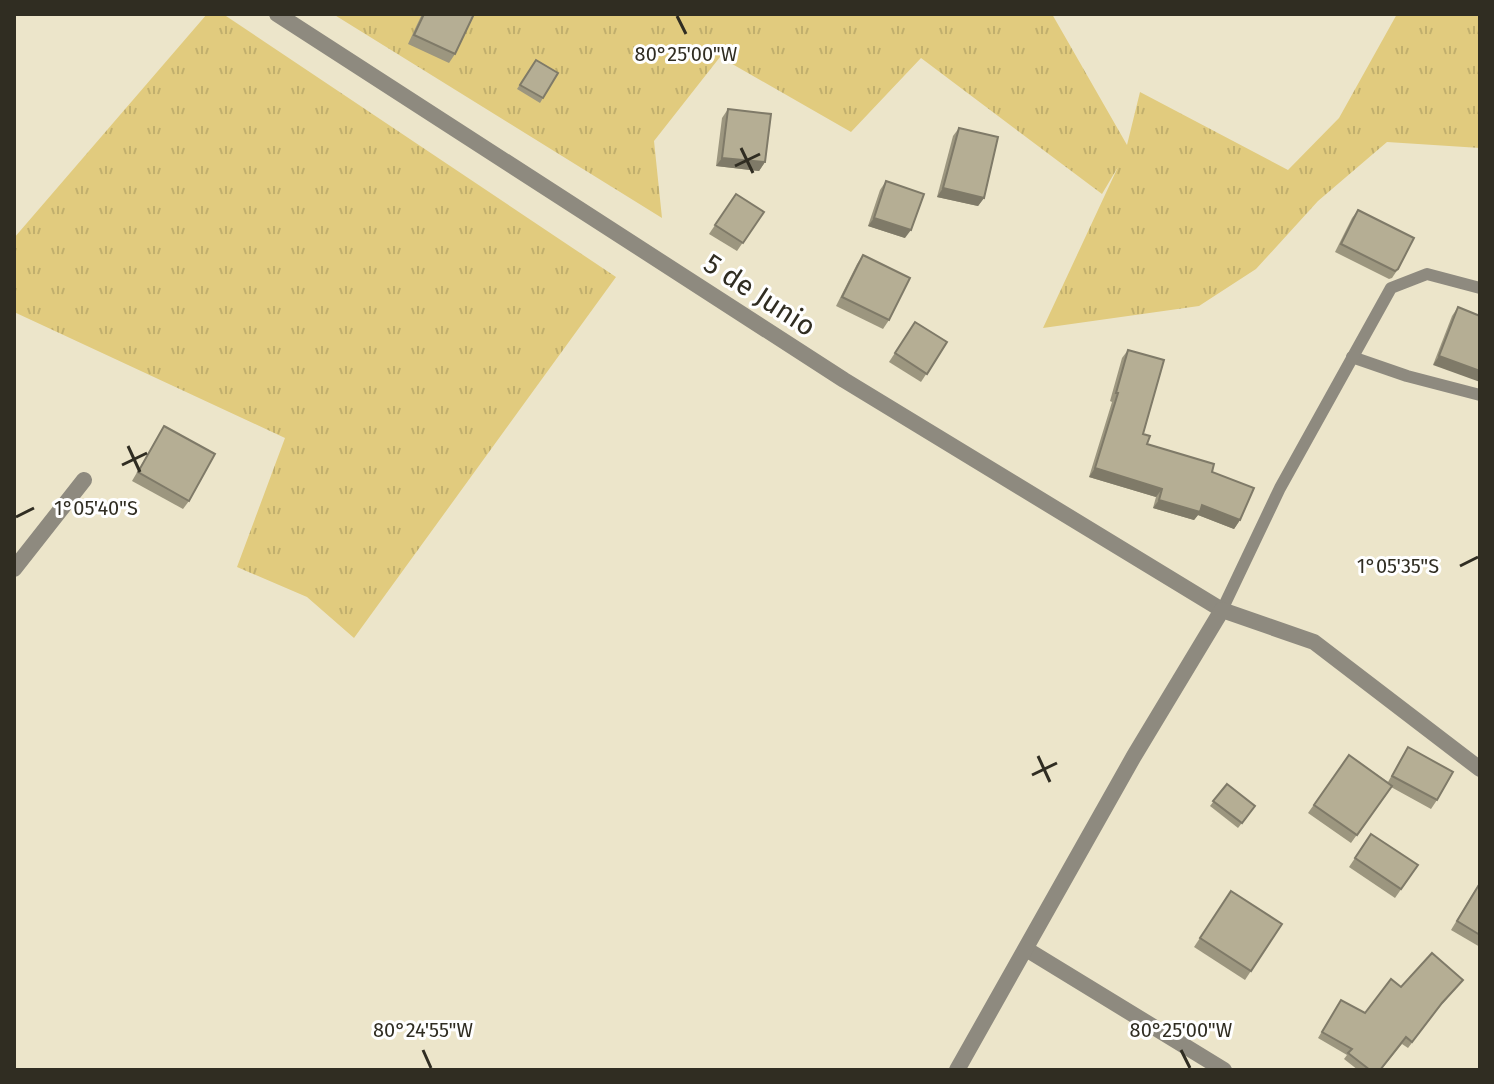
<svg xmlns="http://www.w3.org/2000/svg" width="1494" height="1084" font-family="'Fira Sans',sans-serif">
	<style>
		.grass { fill: url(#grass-tufts) }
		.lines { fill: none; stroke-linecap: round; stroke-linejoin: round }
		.lane { stroke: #8e8a7f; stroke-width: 12 }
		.street { stroke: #8e8a7f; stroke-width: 16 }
		.wall { fill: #9c967f }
		.shaded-wall { fill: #7f7a68 }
		.building { fill: #b5ae94; stroke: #7f7a68; stroke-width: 2 }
		.ticks { fill: none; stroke: #302d22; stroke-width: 3 }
		.labels { text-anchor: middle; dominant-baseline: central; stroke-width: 6; stroke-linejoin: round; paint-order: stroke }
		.street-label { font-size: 28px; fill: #302d22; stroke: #fff }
		.ticks-label { font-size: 20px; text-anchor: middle; fill: #302d22; stroke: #fff; stroke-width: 6; stroke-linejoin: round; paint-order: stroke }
	</style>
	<defs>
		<pattern id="grass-tufts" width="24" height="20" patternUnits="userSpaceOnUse" patternTransform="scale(2)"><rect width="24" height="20" fill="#e1cb7e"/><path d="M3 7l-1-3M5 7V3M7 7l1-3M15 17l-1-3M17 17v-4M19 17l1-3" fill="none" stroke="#c1af6d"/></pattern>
	</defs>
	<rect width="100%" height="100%" fill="#ece5ca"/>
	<!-- grass -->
	<g class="grass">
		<path d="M 207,14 L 223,14 L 616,277 L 354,638 L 307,597 L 237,567 L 285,438 L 14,312 L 14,238 Z"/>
		<path d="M 333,14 L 1052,14 L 1127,145 L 1140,92 L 1288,170 L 1339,118 L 1397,14 L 1480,14 L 1480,148 L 1387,142 L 1318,201 L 1256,269 L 1199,306 L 1043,328 L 1118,167 L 1102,194 L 921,58 L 851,132 L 720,57 L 654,141 L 662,218 Z"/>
	</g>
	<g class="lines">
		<!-- lane -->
		<g class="lane">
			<path d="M 1352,357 L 1407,376 L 1480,395"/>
			<path d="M 1222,610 L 1280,488 L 1391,288 L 1427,274 L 1480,288"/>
		</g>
		<!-- street -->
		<g class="street">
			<path d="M 277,14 L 844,380 L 1222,610"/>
			<path d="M 14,569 L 84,480"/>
			<path d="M 1026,949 L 1224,1070"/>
			<path d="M 957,1070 L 1134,756 L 1222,610 L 1314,642 L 1480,769"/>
		</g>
	</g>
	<!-- wall -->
	<g class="wall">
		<path d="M 422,14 L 474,14 L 455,54 L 449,63 L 408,44 Z"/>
		<path d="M 536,60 L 558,73 L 540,103 L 517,89 Z"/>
		<path d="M 728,109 L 765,162 L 759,171 L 716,166 L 722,118 Z"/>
		<path d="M 959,128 L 984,198 L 978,206 L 937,197 L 953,136 Z"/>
		<path d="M 886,181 L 905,238 L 868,226 L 880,190 Z"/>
		<path d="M 736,194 L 764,212 L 737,251 L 709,234 Z"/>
		<path d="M 1358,210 L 1398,269 L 1392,278 L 1389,279 L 1335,252 L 1352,218 Z"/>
		<path d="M 863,255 L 889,320 L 883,329 L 836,306 L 857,264 Z"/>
		<path d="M 1458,307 L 1480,316 L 1433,365 L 1452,316 Z"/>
		<path d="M 915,322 L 947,342 L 921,382 L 889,362 Z"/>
		<path d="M 1128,350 L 1143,434 L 1147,444 L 1212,472 L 1240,520 L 1234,529 L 1198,515 L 1194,520 L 1153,508 L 1156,497 L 1089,477 L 1112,402 L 1110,401 L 1122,358 Z"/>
		<path d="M 164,426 L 189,501 L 183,509 L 132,481 Z"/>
		<path d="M 1408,747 L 1437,800 L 1431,809 L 1391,787 L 1351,843 L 1308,813 L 1349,755 L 1388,782 Z"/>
		<path d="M 1227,784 L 1255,806 L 1238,828 L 1210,806 Z"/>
		<path d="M 1371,834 L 1418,865 L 1395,898 L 1349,867 Z"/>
		<path d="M 1480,882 L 1480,947 L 1451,930 Z"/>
		<path d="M 1231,891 L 1282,924 L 1245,980 L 1194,947 Z"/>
		<path d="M 1463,980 L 1437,1010 L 1408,1048 L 1402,1044 L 1381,1070 L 1358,1070 L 1344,1059 L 1347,1055 L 1318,1038 L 1341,1000 L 1365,1013 L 1401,987 Z"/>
	</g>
	<!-- shaded-wall -->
	<g class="shaded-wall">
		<path d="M 722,158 L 765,162 L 759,171 L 716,166 Z"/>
		<path d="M 943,188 L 984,198 L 978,206 L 937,197 Z"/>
		<path d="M 874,218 L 911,230 L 905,238 L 868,226 Z"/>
		<path d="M 1439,356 L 1480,371 L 1480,382 L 1433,365 Z"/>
		<path d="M 1095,468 L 1162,489 L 1156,497 L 1089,477 Z"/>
		<path d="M 1159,500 L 1202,505 L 1240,520 L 1234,529 L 1198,515 L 1194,520 L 1153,508 Z"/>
	</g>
	<!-- building -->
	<g class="building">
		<path d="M 424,14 L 474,14 L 455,54 L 414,35 Z"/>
		<path d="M 536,60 L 558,73 L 543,98 L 520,85 Z"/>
		<path d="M 728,109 L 771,114 L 765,162 L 722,158 Z"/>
		<path d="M 959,128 L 998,137 L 984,198 L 943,188 Z"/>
		<path d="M 886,181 L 924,194 L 911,230 L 874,218 Z"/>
		<path d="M 736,194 L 764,212 L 743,243 L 715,225 Z"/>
		<path d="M 1358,210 L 1414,238 L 1398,269 L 1395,271 L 1341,244 Z"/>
		<path d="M 863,255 L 910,278 L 889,320 L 842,297 Z"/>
		<path d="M 1458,307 L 1480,316 L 1480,371 L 1439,356 Z"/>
		<path d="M 915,322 L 947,342 L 927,374 L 895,353 Z"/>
		<path d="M 1128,350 L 1164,360 L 1143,434 L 1150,436 L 1147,444 L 1214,464 L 1212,472 L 1254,488 L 1240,520 L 1202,505 L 1200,512 L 1159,500 L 1162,489 L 1095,468 L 1118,393 L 1116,393 Z"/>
		<path d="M 164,426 L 215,454 L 189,501 L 138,472 Z"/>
		<path d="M 1408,747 L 1453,772 L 1437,800 L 1392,776 Z"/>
		<path d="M 1349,755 L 1392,786 L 1357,835 L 1314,805 Z"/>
		<path d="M 1227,784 L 1255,806 L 1242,823 L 1213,801 Z"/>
		<path d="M 1371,834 L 1418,865 L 1401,889 L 1355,858 Z"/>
		<path d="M 1480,883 L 1480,935 L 1457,921 Z"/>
		<path d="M 1231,891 L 1282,924 L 1251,971 L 1200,938 Z"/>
		<path d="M 1432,953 L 1463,980 L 1442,1003 L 1412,1042 L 1406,1037 L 1380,1070 L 1370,1070 L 1348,1053 L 1352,1049 L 1322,1032 L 1341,1000 L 1365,1013 L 1391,979 L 1401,987 Z"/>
	</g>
	<!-- ticks -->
	<path class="ticks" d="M 677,16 L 686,34M 741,148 L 753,173M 735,166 L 760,154M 128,446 L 140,472M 122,465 L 147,453M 16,517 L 34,508M 1460,566 L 1478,557M 1038,756 L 1050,782M 1032,775 L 1057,763M 423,1050 L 431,1068M 1181,1050 L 1190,1068"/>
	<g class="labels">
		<!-- street labels -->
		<g class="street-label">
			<text transform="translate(760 295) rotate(33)">5 de Junio</text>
		</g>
	</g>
	<g class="ticks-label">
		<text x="686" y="61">80°25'00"W</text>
		<text x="96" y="515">1°05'40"S</text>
		<text x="1398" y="573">1°05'35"S</text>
		<text x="423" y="1037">80°24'55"W</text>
		<text x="1181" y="1037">80°25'00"W</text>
	</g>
	<!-- border -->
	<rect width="1494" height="1084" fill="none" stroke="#302d22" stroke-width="32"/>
</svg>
